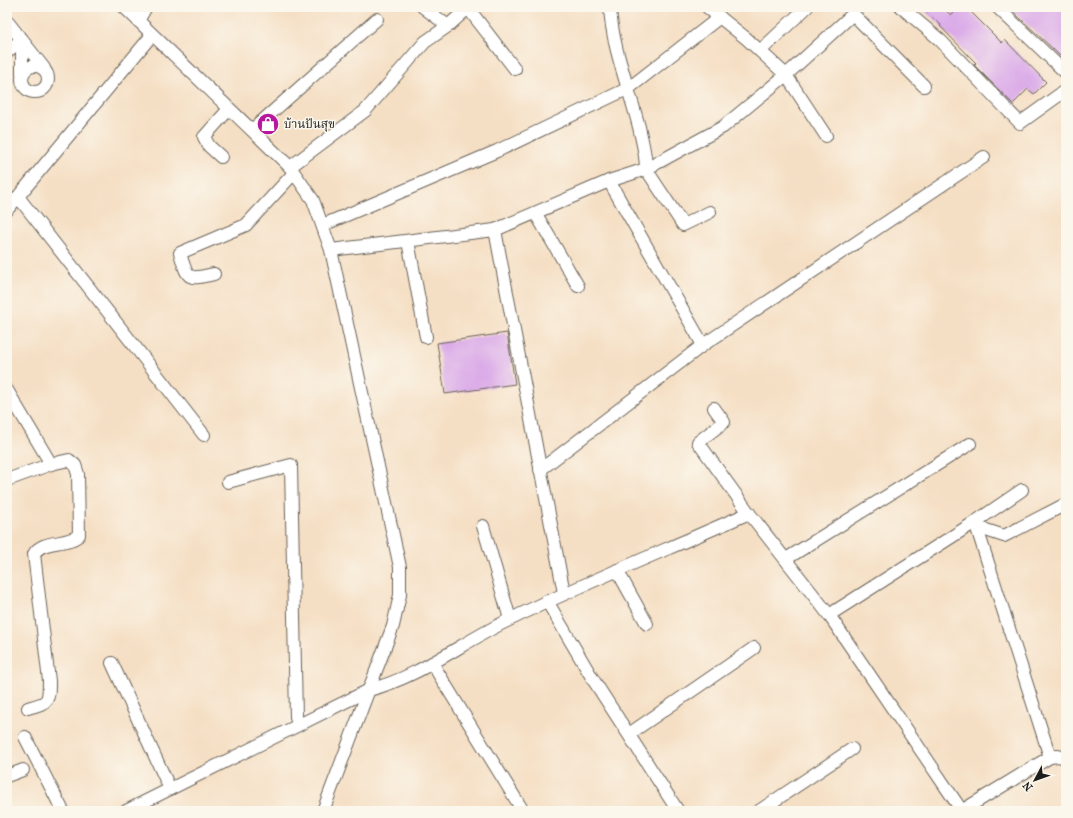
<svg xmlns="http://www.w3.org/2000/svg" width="1073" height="818" font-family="'IM FELL French Canon','Noto Serif Thai',serif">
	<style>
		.building { fill: #d8a4e8 }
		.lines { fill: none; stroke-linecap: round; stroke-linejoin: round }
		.minor-casing { stroke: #686057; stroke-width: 14 }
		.minor { stroke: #fff; stroke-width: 12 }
		.labels { text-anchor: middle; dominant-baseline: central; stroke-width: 3; stroke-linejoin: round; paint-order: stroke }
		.poi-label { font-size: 12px; fill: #1c1c1c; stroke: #fbf7ec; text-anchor: start }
	</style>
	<rect width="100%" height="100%" fill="#fbf7ec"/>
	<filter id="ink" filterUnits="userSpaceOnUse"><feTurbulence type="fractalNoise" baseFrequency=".025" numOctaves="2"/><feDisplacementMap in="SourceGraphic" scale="8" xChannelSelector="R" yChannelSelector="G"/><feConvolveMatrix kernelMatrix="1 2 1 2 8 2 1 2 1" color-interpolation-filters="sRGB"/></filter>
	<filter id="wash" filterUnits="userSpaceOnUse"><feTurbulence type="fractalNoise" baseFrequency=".012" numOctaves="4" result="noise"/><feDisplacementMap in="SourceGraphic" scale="16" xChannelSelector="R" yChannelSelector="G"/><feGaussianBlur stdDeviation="0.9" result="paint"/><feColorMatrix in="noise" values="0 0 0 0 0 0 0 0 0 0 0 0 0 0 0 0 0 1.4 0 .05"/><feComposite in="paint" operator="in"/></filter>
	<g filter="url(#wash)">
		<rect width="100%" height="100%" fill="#f5dfc4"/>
		<g id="blocks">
			<!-- building -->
			<g class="building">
				<path d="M 919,7 L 941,7 L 951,15 L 959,7 L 966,7 L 1002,43 L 1005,40 L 1046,82 L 1034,94 L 1028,89 L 1013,104 L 974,65 L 976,63 L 940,26 L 941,25 Z"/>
				<path d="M 1008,7 L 1066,7 L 1066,62 L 1053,49 Z"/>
				<path d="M 507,333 L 515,384 L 445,394 L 437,343 Z"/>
			</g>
		</g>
	</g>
	<g filter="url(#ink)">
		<use href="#blocks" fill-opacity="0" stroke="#686057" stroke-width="1"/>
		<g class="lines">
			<!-- minor casing -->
			<g class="minor-casing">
				<g id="minor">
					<path d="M 124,7 L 290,167 L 313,200 L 331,250 L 400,567 L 400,595 L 393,626 L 323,811"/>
					<path d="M 423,7 L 448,26"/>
					<path d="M 707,7 L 747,39 L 786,75 L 826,136"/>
					<path d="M 901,7 L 940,40 L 1020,123 L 1066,90"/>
					<path d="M 997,7 L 1066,73"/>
					<path d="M 468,8 L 515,69"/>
					<path d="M 7,21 L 44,68"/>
					<path d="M 138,21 L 146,7"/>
					<path d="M 22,39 L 22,73"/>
					<path d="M 760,51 L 807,7"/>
					<path d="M 7,52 L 22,39"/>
					<circle cx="35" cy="79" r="13"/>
					<path d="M 252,130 L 377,19"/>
					<path d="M 221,157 L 209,146 L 204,137 L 229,109"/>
					<path d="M 290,167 L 365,111 L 425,42 L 448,26 L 469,7"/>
					<path d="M 609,181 L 703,345"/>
					<path d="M 19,198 L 204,435"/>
					<path d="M 7,210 L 152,35"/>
					<path d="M 710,212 L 683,225 L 646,169 L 723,127 L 786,75 L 853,14 L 924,86"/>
					<path d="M 536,214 L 578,286"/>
					<path d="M 323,225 L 497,151 L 629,88 L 720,17"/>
					<path d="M 495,230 L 564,593"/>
					<path d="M 408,241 L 426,337"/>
					<path d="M 331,250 L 495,230 L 609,181 L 646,169 C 646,154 642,141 639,127 C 629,87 612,48 610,7"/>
					<path d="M 214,274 C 187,280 188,280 180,253 L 246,225 L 294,173"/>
					<path d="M 7,390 L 51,464"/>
					<path d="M 714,408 L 724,422 L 698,442 L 749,513"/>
					<path d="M 540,470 L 703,345 L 984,157"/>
					<path d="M 7,480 L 51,464 L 69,460 L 75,465 L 78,474 L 79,535 C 67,546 42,539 34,554 L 49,681 C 49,703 48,702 28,708"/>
					<path d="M 228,482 L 291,465 L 296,717 L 298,724"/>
					<path d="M 1022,490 L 975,522 L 1050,757"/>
					<path d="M 483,526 L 510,619"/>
					<path d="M 977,527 L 1004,536 L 1062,506"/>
					<path d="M 786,559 L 970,444"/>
					<path d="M 617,570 L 647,624"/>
					<path d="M 547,601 L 594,681 L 678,811"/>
					<path d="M 829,615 L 975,522"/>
					<path d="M 112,663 L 170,789"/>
					<path d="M 432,663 L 523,811"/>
					<path d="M 629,734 L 754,648"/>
					<path d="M 25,737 L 63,811"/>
					<path d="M 7,776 L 23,770"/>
					<path d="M 963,810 L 1050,757 L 1058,756 L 1066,758"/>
					<path d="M 126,811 L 369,690 C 420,677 462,642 509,620 C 588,581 669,549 749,513 L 829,615 L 962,811"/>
					<path d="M 759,811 L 852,749"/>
				</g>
			</g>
			<!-- minor -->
			<use href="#minor" class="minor"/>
		</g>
	</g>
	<!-- icons -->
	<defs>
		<g id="shop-disc" transform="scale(1.15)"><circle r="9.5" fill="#b5179e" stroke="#fbf7ec"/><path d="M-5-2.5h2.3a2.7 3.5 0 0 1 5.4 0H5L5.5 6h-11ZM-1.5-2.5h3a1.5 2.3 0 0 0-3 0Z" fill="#fff"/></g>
	</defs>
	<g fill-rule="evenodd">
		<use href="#shop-disc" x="268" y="124"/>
	</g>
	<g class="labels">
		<!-- poi labels -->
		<g class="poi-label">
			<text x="284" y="124">บ้านปันสุข</text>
		</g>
	</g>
	<!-- margin -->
	<rect width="1073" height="818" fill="none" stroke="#fbf7ec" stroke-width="24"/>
	<!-- north arrow -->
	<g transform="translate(1035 780) rotate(229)" stroke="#fbf7ec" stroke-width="3" paint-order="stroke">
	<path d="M0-3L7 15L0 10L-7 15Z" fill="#1c1c1c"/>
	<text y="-6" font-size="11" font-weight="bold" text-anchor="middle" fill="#1c1c1c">N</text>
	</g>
</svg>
